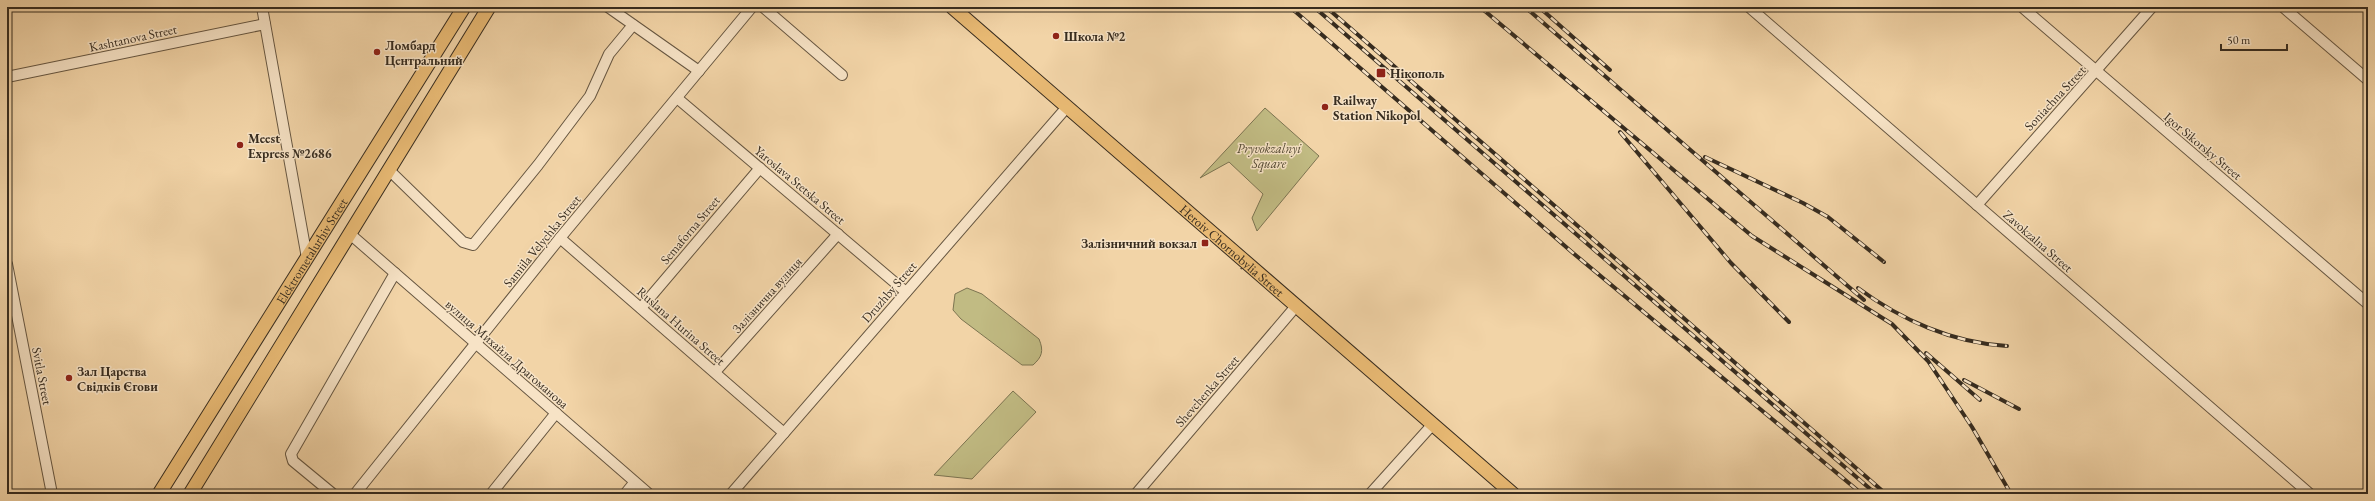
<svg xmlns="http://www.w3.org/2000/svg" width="2375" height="501" font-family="'EB Garamond',serif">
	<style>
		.green { fill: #c1bb83; stroke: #7c7451 }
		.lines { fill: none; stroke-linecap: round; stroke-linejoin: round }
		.minor-casing { stroke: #665641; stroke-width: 12 }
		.major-casing { stroke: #372c1f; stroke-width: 15 }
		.minor { stroke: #f7e3c6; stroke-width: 10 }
		.major { stroke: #e9ba74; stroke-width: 13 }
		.rail-casing { stroke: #372c1f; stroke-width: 4 }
		.rail { stroke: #f7e3c6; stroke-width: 2.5; stroke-dasharray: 8; stroke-linecap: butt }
		.poi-dot { fill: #8f2418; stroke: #f7e3c6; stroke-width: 1.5 }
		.labels { text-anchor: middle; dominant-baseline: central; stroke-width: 3; stroke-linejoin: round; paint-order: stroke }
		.poi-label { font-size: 13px; font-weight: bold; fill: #372c1f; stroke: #f7e3c6; text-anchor: start }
		.street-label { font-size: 13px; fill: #372c1f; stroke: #f7e3c6 }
		.park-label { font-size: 13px; font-style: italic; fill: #534933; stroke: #f7e3c6 }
	</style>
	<rect width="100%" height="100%" fill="#f2d4a7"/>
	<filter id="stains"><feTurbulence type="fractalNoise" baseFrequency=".005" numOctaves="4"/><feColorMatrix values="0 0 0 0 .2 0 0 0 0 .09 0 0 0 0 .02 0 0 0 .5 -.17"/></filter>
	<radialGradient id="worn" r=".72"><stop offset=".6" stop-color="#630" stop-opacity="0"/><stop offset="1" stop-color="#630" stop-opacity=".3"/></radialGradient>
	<!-- green -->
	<g class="green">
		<path d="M 1265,108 L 1319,156 L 1257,231 L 1252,218 L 1263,194 L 1229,162 L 1200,178 Z"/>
		<path d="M 967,288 L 982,294 L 1039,339 C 1044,351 1042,357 1033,365 L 1022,365 L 961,319 L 953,310 L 955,294 Z"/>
		<path d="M 1013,391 L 1036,412 L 972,479 L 934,475 Z"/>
	</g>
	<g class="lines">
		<!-- minor casing -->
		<g class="minor-casing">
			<g id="minor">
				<path d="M 262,7 L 307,258"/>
				<path d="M 608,7 L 699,71"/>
				<path d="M 763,7 L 842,75"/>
				<path d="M 1749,7 L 2310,494"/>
				<path d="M 2022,7 L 2368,304"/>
				<path d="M 2283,7 L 2368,80"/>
				<path d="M 7,77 L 265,24"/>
				<path d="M 677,98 L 906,292"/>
				<path d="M 389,170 L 463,242 L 473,245 L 538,165 L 590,96 L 609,54 L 633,25"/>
				<path d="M 1977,205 L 2152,7"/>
				<path d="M 350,234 L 649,494"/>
				<path d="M 560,238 L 784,433"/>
				<path d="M 7,264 L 52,494"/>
				<path d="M 641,308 L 760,168"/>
				<path d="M 715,372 L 838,234"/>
				<path d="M 333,494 L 293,461 L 291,454 L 395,273"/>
				<path d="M 355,494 L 560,238 L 752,7"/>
				<path d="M 491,494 L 556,413"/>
				<path d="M 625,494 L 634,483"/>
				<path d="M 731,494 L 1067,107"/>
				<path d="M 1136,494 L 1297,305"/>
				<path d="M 1370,494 L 1433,424"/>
			</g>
		</g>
		<!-- major casing -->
		<g class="major-casing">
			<g id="major">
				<path id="s1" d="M 952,7 L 1513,494"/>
				<path id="s2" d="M 159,494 L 464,7"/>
				<path d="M 190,494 L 489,7"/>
			</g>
		</g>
		<!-- minor -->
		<use href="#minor" class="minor"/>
		<!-- major -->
		<use href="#major" class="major"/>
		<!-- rail casing -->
		<g class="rail-casing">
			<g id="rail">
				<path d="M 1290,7 L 1573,253 L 1862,494"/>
				<path d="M 1314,7 L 1876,494"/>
				<path d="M 1326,7 L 1886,494"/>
				<path d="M 1480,7 L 1752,236 L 1892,324 L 1928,361 L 1972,427 L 2011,494"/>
				<path d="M 1525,7 L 1864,300"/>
				<path d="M 1539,7 L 1610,70"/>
				<path d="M 1620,132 L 1731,263 L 1789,322"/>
				<path d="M 1705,157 L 1803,203 L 1828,217 L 1884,262"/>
				<path d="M 1858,288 C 1901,320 1953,343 2007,346"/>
				<path d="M 1926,353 L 1980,400"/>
				<path d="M 1964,380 L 2019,409"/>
			</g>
		</g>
		<!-- rail -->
		<use href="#rail" class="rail"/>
	</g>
	<!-- markers -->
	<g class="poi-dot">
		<circle cx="1056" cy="36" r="4"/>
		<circle cx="377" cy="52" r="4"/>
		<rect x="1376" y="68" width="10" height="10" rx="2"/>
		<circle cx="1325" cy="107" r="4"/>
		<circle cx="240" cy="145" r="4"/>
		<rect x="1201" y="239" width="8" height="8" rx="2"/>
		<circle cx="69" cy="378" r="4"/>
	</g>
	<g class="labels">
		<!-- poi labels -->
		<g class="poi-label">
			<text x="1064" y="36">Школа №2</text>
			<text x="385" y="45">Ломбард<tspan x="385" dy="15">Центральний</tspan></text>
			<text x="1390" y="73">Нікополь</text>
			<text x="1333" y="100">Railway<tspan x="1333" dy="15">Station Nikopol</tspan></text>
			<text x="248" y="138">Meest<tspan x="248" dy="15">Express №2686</tspan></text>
			<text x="1197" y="243" text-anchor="end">Залізничний вокзал</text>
			<text x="77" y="371">Зал Царства<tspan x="77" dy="15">Свідків Єгови</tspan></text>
		</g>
		<!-- street labels -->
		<g class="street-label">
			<text transform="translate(133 38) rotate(-12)">Kashtanova Street</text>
			<text transform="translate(2055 98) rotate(-47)">Soniachna Street</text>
			<text transform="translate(2203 146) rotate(40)">Igor Sikorsky Street</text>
			<text transform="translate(800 185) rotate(40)">Yaroslava Stetska Street</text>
			<text transform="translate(690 230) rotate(-50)">Semaforna Street</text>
			<text transform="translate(542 241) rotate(-51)">Samiila Velychka Street</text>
			<text transform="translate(2038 241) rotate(41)">Zavokzalna Street</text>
			<text stroke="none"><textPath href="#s2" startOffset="287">Elektrometalurhiv Street</textPath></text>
			<text stroke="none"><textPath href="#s1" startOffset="371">Heroiv Chornobylia Street</textPath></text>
			<text transform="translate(889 292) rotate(-49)">Druzhby Street</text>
			<text transform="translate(767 295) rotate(-48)">Залізнична вулиця</text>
			<text transform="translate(681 326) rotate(41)">Ruslana Hurina Street</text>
			<text transform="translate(507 354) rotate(41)">вулиця Михайла Драгоманова</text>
			<text transform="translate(42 376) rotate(79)">Svitla Street</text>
			<text transform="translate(1207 391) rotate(-49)">Shevchenka Street</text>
		</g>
		<!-- park labels -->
		<g class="park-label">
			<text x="1269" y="148">Pryvokzalnyi<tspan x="1269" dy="15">Square</tspan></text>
		</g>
	</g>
	<!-- margin -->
	<rect width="2375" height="501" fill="none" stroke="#f2d4a7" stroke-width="24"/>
	<rect x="8" y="8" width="2359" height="485" fill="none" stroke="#372c1f" stroke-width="2"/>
	<rect x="12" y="12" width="2351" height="477" fill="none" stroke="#372c1f"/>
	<!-- scale -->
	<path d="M2221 44v6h66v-6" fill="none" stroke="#372c1f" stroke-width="2"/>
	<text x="2227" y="44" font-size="12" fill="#372c1f" stroke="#f7e3c6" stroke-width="3" paint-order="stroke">50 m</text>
	<rect width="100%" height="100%" filter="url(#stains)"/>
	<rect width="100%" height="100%" fill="url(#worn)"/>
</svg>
